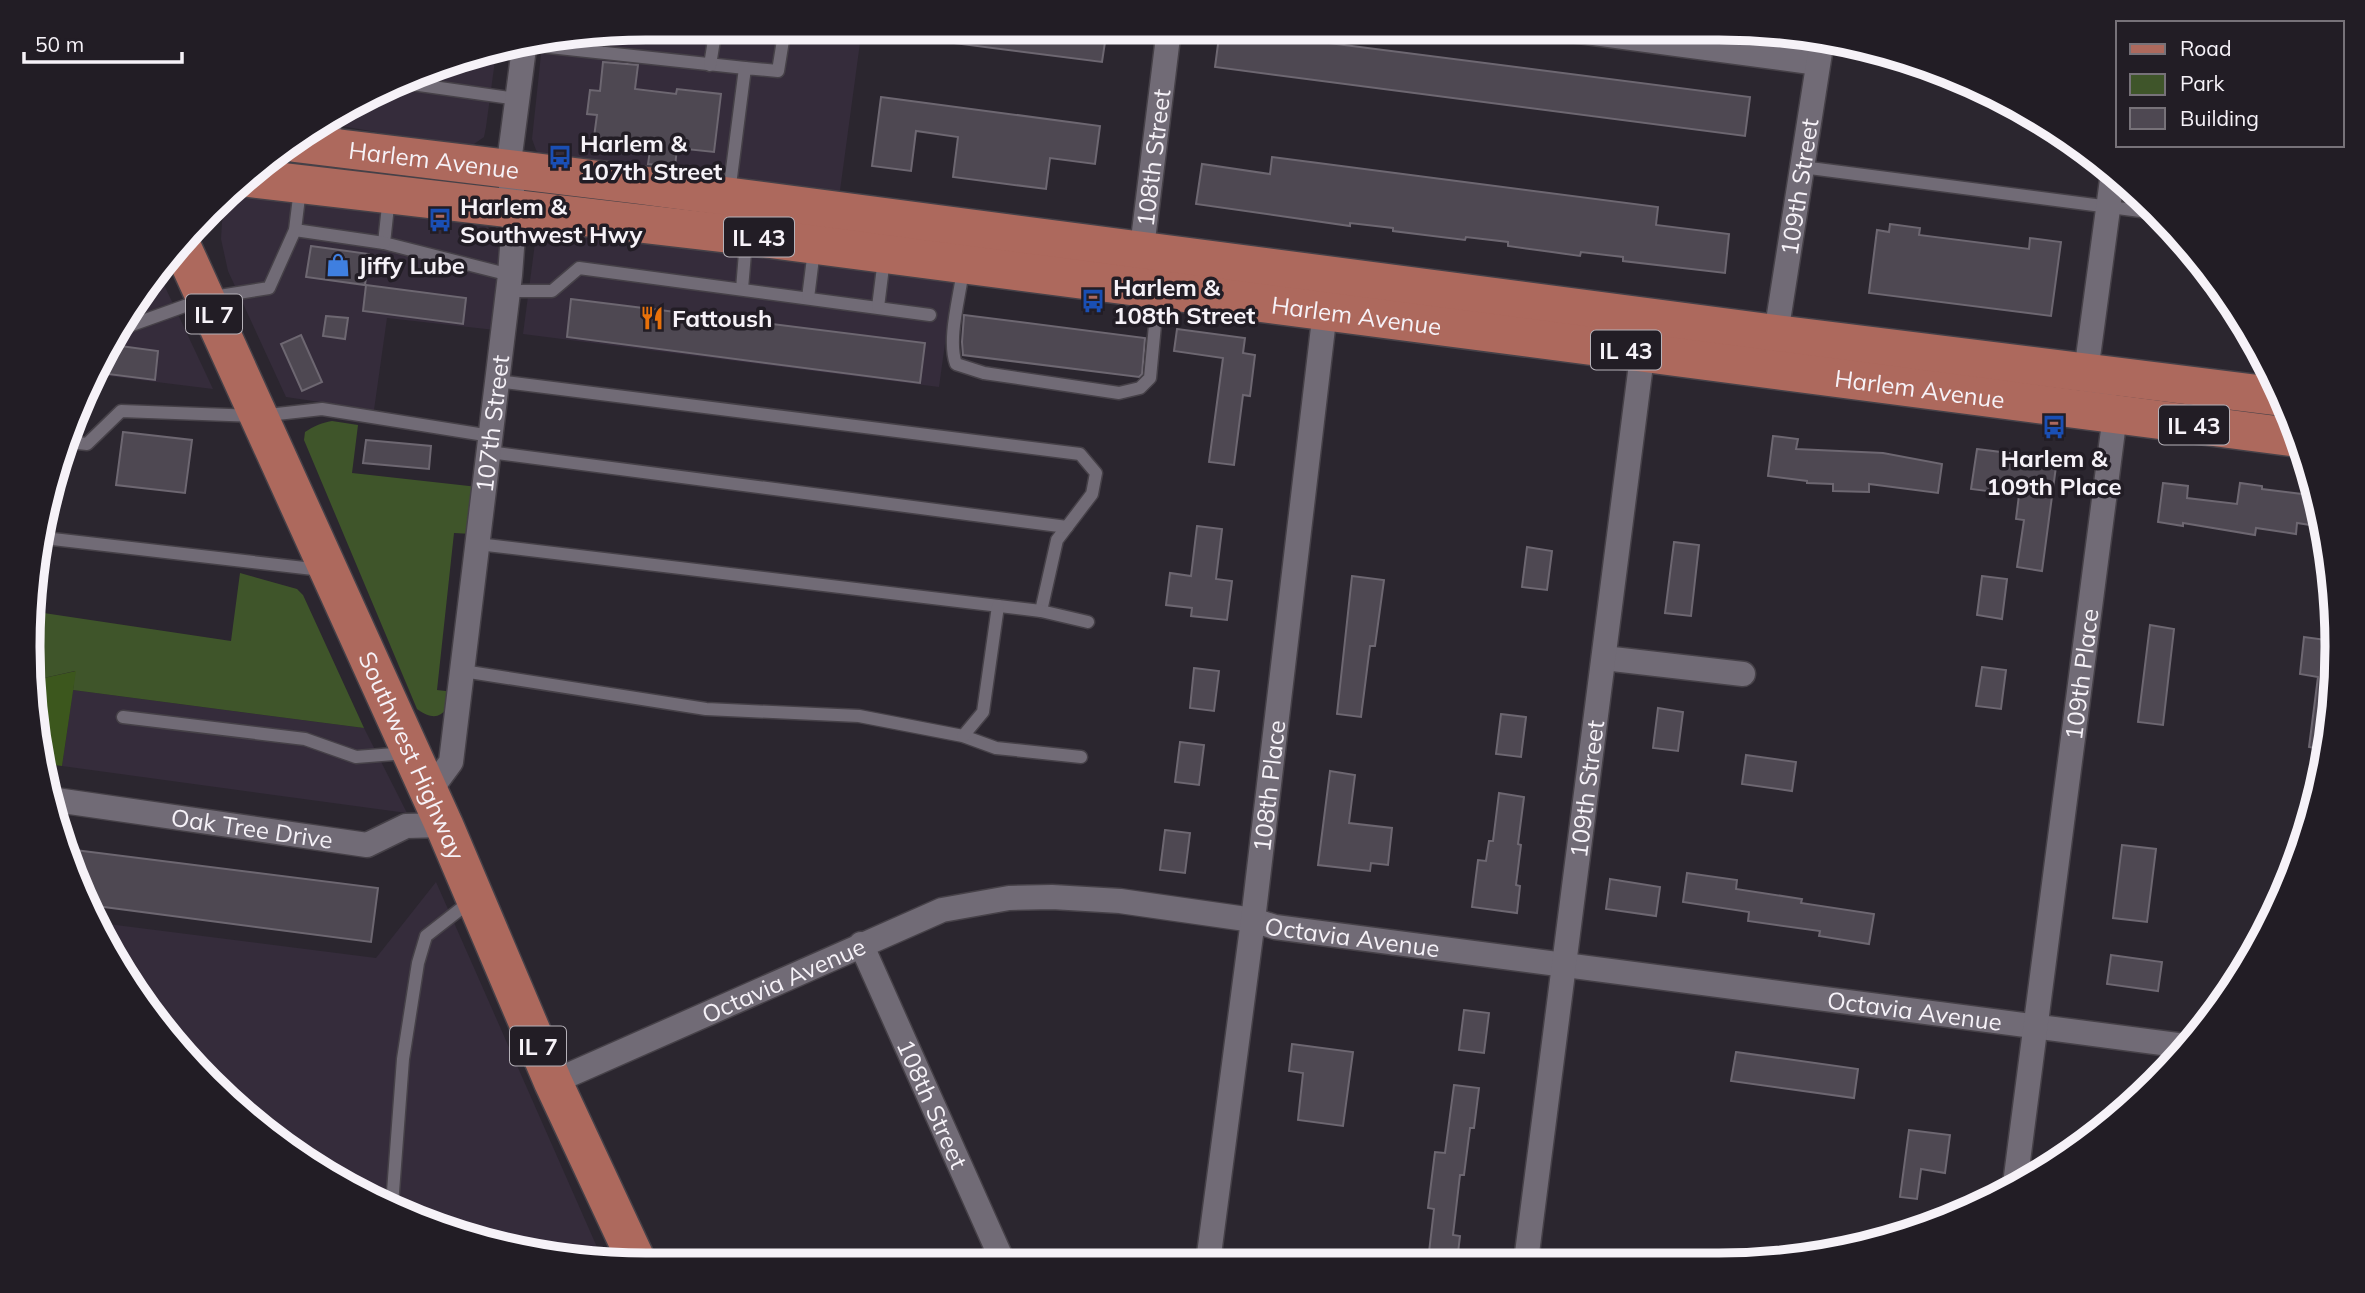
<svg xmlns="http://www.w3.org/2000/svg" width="2365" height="1293" font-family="Mulish,sans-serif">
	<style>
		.built { fill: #352c3b }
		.green { fill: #3f552a }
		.forest { fill: #3c571d }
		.building { fill: #4e4852; stroke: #6d6771; stroke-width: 2 }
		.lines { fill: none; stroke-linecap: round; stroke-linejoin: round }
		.lane-casing { stroke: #464148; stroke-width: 15 }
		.street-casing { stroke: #464148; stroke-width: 27 }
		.primary-casing { stroke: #464148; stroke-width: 41 }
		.lane { stroke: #716b76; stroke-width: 12 }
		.street { stroke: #716b76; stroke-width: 24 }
		.primary { stroke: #ad695d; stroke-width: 38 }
		.labels { text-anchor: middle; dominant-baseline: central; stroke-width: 7; stroke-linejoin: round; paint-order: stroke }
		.shield { fill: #221d25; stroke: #b6b2b9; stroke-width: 2 }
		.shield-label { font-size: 23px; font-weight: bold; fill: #f6f2f8 }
		.poi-label { font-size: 24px; font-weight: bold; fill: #f6f2f8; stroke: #221d25; text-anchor: start }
		.street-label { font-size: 24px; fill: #f6f2f8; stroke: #221d25 }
		.rim { fill: none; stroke: #f6f2f8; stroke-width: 9 }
	</style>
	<rect width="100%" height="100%" fill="#2b262f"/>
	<!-- built -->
	<g class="built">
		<path d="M 646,28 L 687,33 L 688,28 L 862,28 L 839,198 L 546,161 L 536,150 L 532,139 L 542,45 Z"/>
		<path d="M 496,53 L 486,127 L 484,137 L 474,144 L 462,147 L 330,124 L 447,61 Z"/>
		<path d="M 248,192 L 486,224 L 496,239 L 501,256 L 495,330 L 387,318 L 374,410 L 286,397 L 228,271 L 221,239 L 222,222 L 227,207 L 235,197 Z"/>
		<path d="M 546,231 L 954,279 L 939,387 L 523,334 L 535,243 Z"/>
		<path d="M 159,274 L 213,389 L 100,375 L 132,303 Z"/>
		<path d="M 73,690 L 364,728 L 407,813 L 62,766 Z"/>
		<path d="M 436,882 L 478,977 L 604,1263 L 486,1244 L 338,1182 L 182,1055 L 100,923 L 376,958 Z"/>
	</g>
	<!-- green -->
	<g class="green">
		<path d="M 332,421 L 358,425 L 352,473 L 478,487 L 472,534 L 454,533 L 437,690 L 454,692 C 447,712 439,725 417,709 L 304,440 L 305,432 C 314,426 321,423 332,421 Z"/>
		<path d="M 240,573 L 297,589 L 303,595 L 364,728 L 73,690 L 75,671 L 30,681 L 37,612 L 231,641 Z"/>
	</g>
	<!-- forest -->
	<path class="forest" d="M 76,671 L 62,766 L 47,764 L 29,687 L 30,681 Z"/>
	<!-- building -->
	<g class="building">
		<path d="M 923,28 L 1038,28 L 1107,29 L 1102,62 L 922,39 Z"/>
		<path d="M 1220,29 L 1750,97 L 1745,136 L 1215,67 Z"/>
		<path d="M 603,62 L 638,65 L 635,89 L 676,94 L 677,89 L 721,94 L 714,152 L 677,148 L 675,167 L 648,164 L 651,144 L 594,137 L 597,115 L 587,114 L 590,90 L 600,91 Z"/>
		<path d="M 881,97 L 1100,126 L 1095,164 L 1050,158 L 1046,189 L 953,177 L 958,137 L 916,131 L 911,171 L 872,166 Z"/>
		<path d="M 1272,157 L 1658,207 L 1656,225 L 1729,234 L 1725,273 L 1623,261 L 1623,257 L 1581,252 L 1580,256 L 1552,252 L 1508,246 L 1508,242 L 1466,237 L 1465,240 L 1393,231 L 1393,228 L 1350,223 L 1350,226 L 1196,204 L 1202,164 L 1270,174 Z"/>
		<path d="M 1890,224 L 1920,228 L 1919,235 L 2029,249 L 2030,238 L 2061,242 L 2051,316 L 1869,293 L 1877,230 L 1889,232 Z"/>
		<path d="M 311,246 L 369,254 L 365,285 L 306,277 Z"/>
		<path d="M 366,285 L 466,298 L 463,324 L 363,311 Z"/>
		<path d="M 571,299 L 925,343 L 920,383 L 567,337 Z"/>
		<path d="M 964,315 L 1145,338 L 1142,374 L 1139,377 L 963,355 L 962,342 Z"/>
		<path d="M 326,316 L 348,318 L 345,339 L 323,336 Z"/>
		<path d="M 1177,329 L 1245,338 L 1243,353 L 1255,355 L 1250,396 L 1243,395 L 1234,465 L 1209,462 L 1223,358 L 1174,351 Z"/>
		<path d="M 301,335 L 322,382 L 302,391 L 281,344 Z"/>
		<path d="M 113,345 L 158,351 L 155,380 L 100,373 Z"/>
		<path d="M 123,432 L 192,440 L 185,493 L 116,485 Z"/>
		<path d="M 1773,436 L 1798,439 L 1796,449 L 1883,453 L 1942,464 L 1938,493 L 1869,484 L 1869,492 L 1833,491 L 1833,484 L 1807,483 L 1807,481 L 1768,476 Z"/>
		<path d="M 366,440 L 431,446 L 429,469 L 363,463 Z"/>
		<path d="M 1977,449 L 2057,459 L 2042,571 L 2017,567 L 2024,520 L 2016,519 L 2019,495 L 1971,489 Z"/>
		<path d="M 2163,483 L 2188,486 L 2187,498 L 2237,504 L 2240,483 L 2262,486 L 2262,489 L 2318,496 L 2323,527 L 2297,523 L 2296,534 L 2256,528 L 2255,535 L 2183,523 L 2183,526 L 2158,522 Z"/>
		<path d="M 1197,526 L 1222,529 L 1216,579 L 1232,581 L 1227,620 L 1191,616 L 1192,608 L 1166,605 L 1170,573 L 1191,576 Z"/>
		<path d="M 1674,542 L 1699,545 L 1691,616 L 1665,613 Z"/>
		<path d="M 1527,547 L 1552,551 L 1547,590 L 1522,587 Z"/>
		<path d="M 1352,576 L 1384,580 L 1375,646 L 1370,646 L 1361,717 L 1337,714 Z"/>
		<path d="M 1982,576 L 2007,579 L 2002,619 L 1977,615 Z"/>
		<path d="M 2150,625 L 2174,629 L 2163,725 L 2138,722 Z"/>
		<path d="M 2304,637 L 2334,641 L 2332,727 L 2326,750 L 2309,747 L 2318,677 L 2300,674 Z"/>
		<path d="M 1982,667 L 2006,670 L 2001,709 L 1976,706 Z"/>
		<path d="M 1194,668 L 1219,671 L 1214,711 L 1190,708 Z"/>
		<path d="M 1658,708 L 1683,712 L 1678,751 L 1653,748 Z"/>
		<path d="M 1501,714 L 1526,717 L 1521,757 L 1496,754 Z"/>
		<path d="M 1180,742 L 1204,745 L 1199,785 L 1175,782 Z"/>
		<path d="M 1746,755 L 1796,762 L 1792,791 L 1742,784 Z"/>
		<path d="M 1330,771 L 1355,775 L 1349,823 L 1392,828 L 1388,865 L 1371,863 L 1370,871 L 1318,865 Z"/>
		<path d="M 1499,793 L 1524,797 L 1518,844 L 1521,845 L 1516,885 L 1520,886 L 1517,913 L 1472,907 L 1478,860 L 1486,861 L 1489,841 L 1493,841 Z"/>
		<path d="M 1165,830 L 1190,833 L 1185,873 L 1160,870 Z"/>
		<path d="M 2122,845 L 2156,849 L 2147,922 L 2113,918 Z"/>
		<path d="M 67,849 L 378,888 L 371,942 L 89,905 L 75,884 Z"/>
		<path d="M 1687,873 L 1737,880 L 1736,889 L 1802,899 L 1801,903 L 1874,914 L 1869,944 L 1819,936 L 1820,931 L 1748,921 L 1749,912 L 1683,902 Z"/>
		<path d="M 1610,879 L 1660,887 L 1656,916 L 1606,909 Z"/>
		<path d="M 2111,955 L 2162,962 L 2158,991 L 2107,984 Z"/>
		<path d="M 1464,1010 L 1489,1013 L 1484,1053 L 1459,1050 Z"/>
		<path d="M 1292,1044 L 1353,1052 L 1343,1126 L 1298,1120 L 1303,1073 L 1289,1071 Z"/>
		<path d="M 1736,1052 L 1858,1069 L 1854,1098 L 1731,1081 Z"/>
		<path d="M 1454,1085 L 1479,1088 L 1474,1128 L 1470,1128 L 1464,1175 L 1460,1175 L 1453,1235 L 1460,1236 L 1457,1261 L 1428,1261 L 1434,1209 L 1428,1208 L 1435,1152 L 1445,1153 Z"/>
		<path d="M 1909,1130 L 1950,1135 L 1945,1173 L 1921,1169 L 1917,1199 L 1900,1197 Z"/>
	</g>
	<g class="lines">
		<!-- lane casing -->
		<g class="lane-casing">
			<g id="lane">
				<path d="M 540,46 L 745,68"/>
				<path d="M 710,65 L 716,28"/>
				<path d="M 405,83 L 517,99"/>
				<path d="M 332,123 L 340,142"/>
				<path d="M 1802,167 L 2156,213"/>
				<path d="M 729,193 L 745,68 L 778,71 L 785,28"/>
				<path d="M 389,197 L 384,243 L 510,275"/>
				<path d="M 295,230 L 384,243"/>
				<path d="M 963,269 C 960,296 947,339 956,364 L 984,373 L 1119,393 L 1140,388 L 1150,378 L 1155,325 L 1162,293"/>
				<path d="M 742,289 L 746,241"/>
				<path d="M 508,291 L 552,291 L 579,268 L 930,315"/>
				<path d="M 808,298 L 814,250"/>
				<path d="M 878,307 L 884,259"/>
				<path d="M 121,327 L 126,327 L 207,298 L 269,288 L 295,230 L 300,189"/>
				<path d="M 497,381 L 1080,454 L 1096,473 L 1092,494 L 1057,540 L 1041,611"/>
				<path d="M 69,442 L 87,444 L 121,411 L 259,416 L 322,409 L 491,436"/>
				<path d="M 489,452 L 1067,527"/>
				<path d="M 44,538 L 322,570"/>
				<path d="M 478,544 L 1041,611 L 1088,622"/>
				<path d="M 463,671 L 706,709 L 859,716 L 963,736 L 996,748 L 1081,757"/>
				<path d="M 123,717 L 305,739 L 356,757 L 407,753"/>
				<path d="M 963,736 L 983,712 L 998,606"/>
				<path d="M 392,1205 L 403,1059 L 418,963 L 426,936 L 472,900"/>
			</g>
		</g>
		<!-- street casing -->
		<g class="street-casing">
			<g id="street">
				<path d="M 1564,29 L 1818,63"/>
				<path id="s1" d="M 1140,264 L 1169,29"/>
				<path id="s2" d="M 1776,334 L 1822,40"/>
				<path d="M 1604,658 L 1743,674"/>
				<path id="s3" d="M 429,792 L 451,762 L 510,275 L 515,208 L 508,170 L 524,48"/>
				<path id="s4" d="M 56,800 L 367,845 L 406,826 L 444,825"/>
				<path id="s5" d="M 861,944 L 1003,1262"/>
				<path id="s6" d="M 553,1082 L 942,910 L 1009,898 L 1052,897 L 1120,901 L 1253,920 L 1275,927 L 2185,1046"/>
				<path id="s7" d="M 2015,1184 L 2115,415 L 2086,372 L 2113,172"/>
				<path id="s8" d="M 1526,1261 L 1644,341"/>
				<path id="s9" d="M 1208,1262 L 1253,920 L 1325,311"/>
			</g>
		</g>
		<!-- primary casing -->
		<g class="primary-casing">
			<g id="primary">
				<path id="s10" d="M 295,143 L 640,185 L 1776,334 L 2282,397"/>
				<path id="s11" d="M 249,178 L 747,236 L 2298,438"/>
				<path id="s12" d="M 183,249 L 444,825 L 553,1082 L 638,1264"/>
			</g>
		</g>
		<!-- lane -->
		<use href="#lane" class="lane"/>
		<!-- street -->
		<use href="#street" class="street"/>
		<!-- primary -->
		<use href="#primary" class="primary"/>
	</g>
	<!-- icons -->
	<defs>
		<g id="bus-bare" transform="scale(1.89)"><path d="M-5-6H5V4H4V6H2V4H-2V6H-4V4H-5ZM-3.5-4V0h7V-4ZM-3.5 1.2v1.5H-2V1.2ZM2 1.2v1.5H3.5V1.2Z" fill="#1a4fb4" stroke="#221d25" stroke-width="2.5" paint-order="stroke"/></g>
		<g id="shop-bare" transform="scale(1.89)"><path d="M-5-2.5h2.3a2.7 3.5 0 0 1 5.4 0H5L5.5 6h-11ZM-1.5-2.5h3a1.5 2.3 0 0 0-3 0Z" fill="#3f7fe0" stroke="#221d25" stroke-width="2.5" paint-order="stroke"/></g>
		<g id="restaurant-bare" transform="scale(1.89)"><path d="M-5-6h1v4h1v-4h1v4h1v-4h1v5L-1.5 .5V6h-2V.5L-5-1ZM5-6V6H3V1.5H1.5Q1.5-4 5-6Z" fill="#e8710a" stroke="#221d25" stroke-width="2.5" paint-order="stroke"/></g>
	</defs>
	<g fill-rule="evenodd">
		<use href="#bus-bare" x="560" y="157"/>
		<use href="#bus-bare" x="440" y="220"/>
		<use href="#shop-bare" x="338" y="265"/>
		<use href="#bus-bare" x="1093" y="301"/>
		<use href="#restaurant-bare" x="652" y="318"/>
		<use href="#bus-bare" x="2054" y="427"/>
	</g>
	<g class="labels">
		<!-- shield labels -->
		<g class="shield">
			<rect x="724" y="217.5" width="70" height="39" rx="5"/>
			<rect x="186" y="294.5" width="56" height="39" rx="5"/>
			<rect x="1591" y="330.5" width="70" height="39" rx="5"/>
			<rect x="2159" y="405.5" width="70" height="39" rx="5"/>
			<rect x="510" y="1026.5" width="56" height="39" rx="5"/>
		</g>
		<g class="shield-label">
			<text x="759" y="237">IL 43</text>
			<text x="214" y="314">IL 7</text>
			<text x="1626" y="350">IL 43</text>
			<text x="2194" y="425">IL 43</text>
			<text x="538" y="1046">IL 7</text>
		</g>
		<!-- poi labels -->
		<g class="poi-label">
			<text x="580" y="143">Harlem &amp;<tspan x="580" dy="28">107th Street</tspan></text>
			<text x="460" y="206">Harlem &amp;<tspan x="460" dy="28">Southwest Hwy</tspan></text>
			<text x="358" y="265">Jiffy Lube</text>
			<text x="1113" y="287">Harlem &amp;<tspan x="1113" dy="28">108th Street</tspan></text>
			<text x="672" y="318">Fattoush</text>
			<text x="2054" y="458" text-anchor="middle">Harlem &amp;<tspan x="2054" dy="28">109th Place</tspan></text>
		</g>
		<!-- street labels -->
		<g class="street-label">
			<text stroke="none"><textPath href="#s1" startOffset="107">108th Street</textPath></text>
			<text stroke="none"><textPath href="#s10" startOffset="140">Harlem Avenue</textPath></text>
			<text stroke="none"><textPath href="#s2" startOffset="149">109th Street</textPath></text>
			<text stroke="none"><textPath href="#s11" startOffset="1116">Harlem Avenue</textPath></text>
			<text stroke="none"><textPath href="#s11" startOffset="1684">Harlem Avenue</textPath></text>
			<text stroke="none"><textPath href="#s3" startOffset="378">107th Street</textPath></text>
			<text stroke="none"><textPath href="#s7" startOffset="514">109th Place</textPath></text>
			<text stroke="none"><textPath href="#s12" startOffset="556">Southwest Highway</textPath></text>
			<text stroke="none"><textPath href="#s9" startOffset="480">108th Place</textPath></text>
			<text stroke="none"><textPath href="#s8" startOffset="476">109th Street</textPath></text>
			<text stroke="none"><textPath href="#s4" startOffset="198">Oak Tree Drive</textPath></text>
			<text stroke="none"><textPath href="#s6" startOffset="840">Octavia Avenue</textPath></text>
			<text stroke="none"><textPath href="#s6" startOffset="252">Octavia Avenue</textPath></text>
			<text stroke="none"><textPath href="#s6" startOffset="1407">Octavia Avenue</textPath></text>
			<text stroke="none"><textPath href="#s5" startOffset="175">108th Street</textPath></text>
		</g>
	</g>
	<!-- crop -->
	<path d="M0 0H2365V1293H0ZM646 40H1719A606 606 0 0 1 2325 646V647A606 606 0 0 1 1719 1253H646A606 606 0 0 1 40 647V646A606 606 0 0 1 646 40Z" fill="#221d25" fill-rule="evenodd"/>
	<path class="rim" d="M646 40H1719A606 606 0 0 1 2325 646V647A606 606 0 0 1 1719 1253H646A606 606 0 0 1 40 647V646A606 606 0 0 1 646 40Z"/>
	<!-- legend -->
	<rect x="2116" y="21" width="228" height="126" fill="#221d25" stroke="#777279" stroke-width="2"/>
	<rect x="2130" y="44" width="35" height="10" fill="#ad695d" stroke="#777279" stroke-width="2"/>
	<text x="2180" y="56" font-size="21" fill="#f6f2f8">Road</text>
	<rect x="2130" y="74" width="35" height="21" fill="#3f552a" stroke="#777279" stroke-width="2"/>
	<text x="2180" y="91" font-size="21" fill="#f6f2f8">Park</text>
	<rect x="2130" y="108" width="35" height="21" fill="#4e4852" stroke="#777279" stroke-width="2"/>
	<text x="2180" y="126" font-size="21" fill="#f6f2f8">Building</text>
	<!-- scale -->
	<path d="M24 52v10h158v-10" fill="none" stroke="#f6f2f8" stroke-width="3.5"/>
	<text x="35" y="52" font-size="21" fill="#f6f2f8" stroke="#221d25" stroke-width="5" paint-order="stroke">50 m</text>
</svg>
